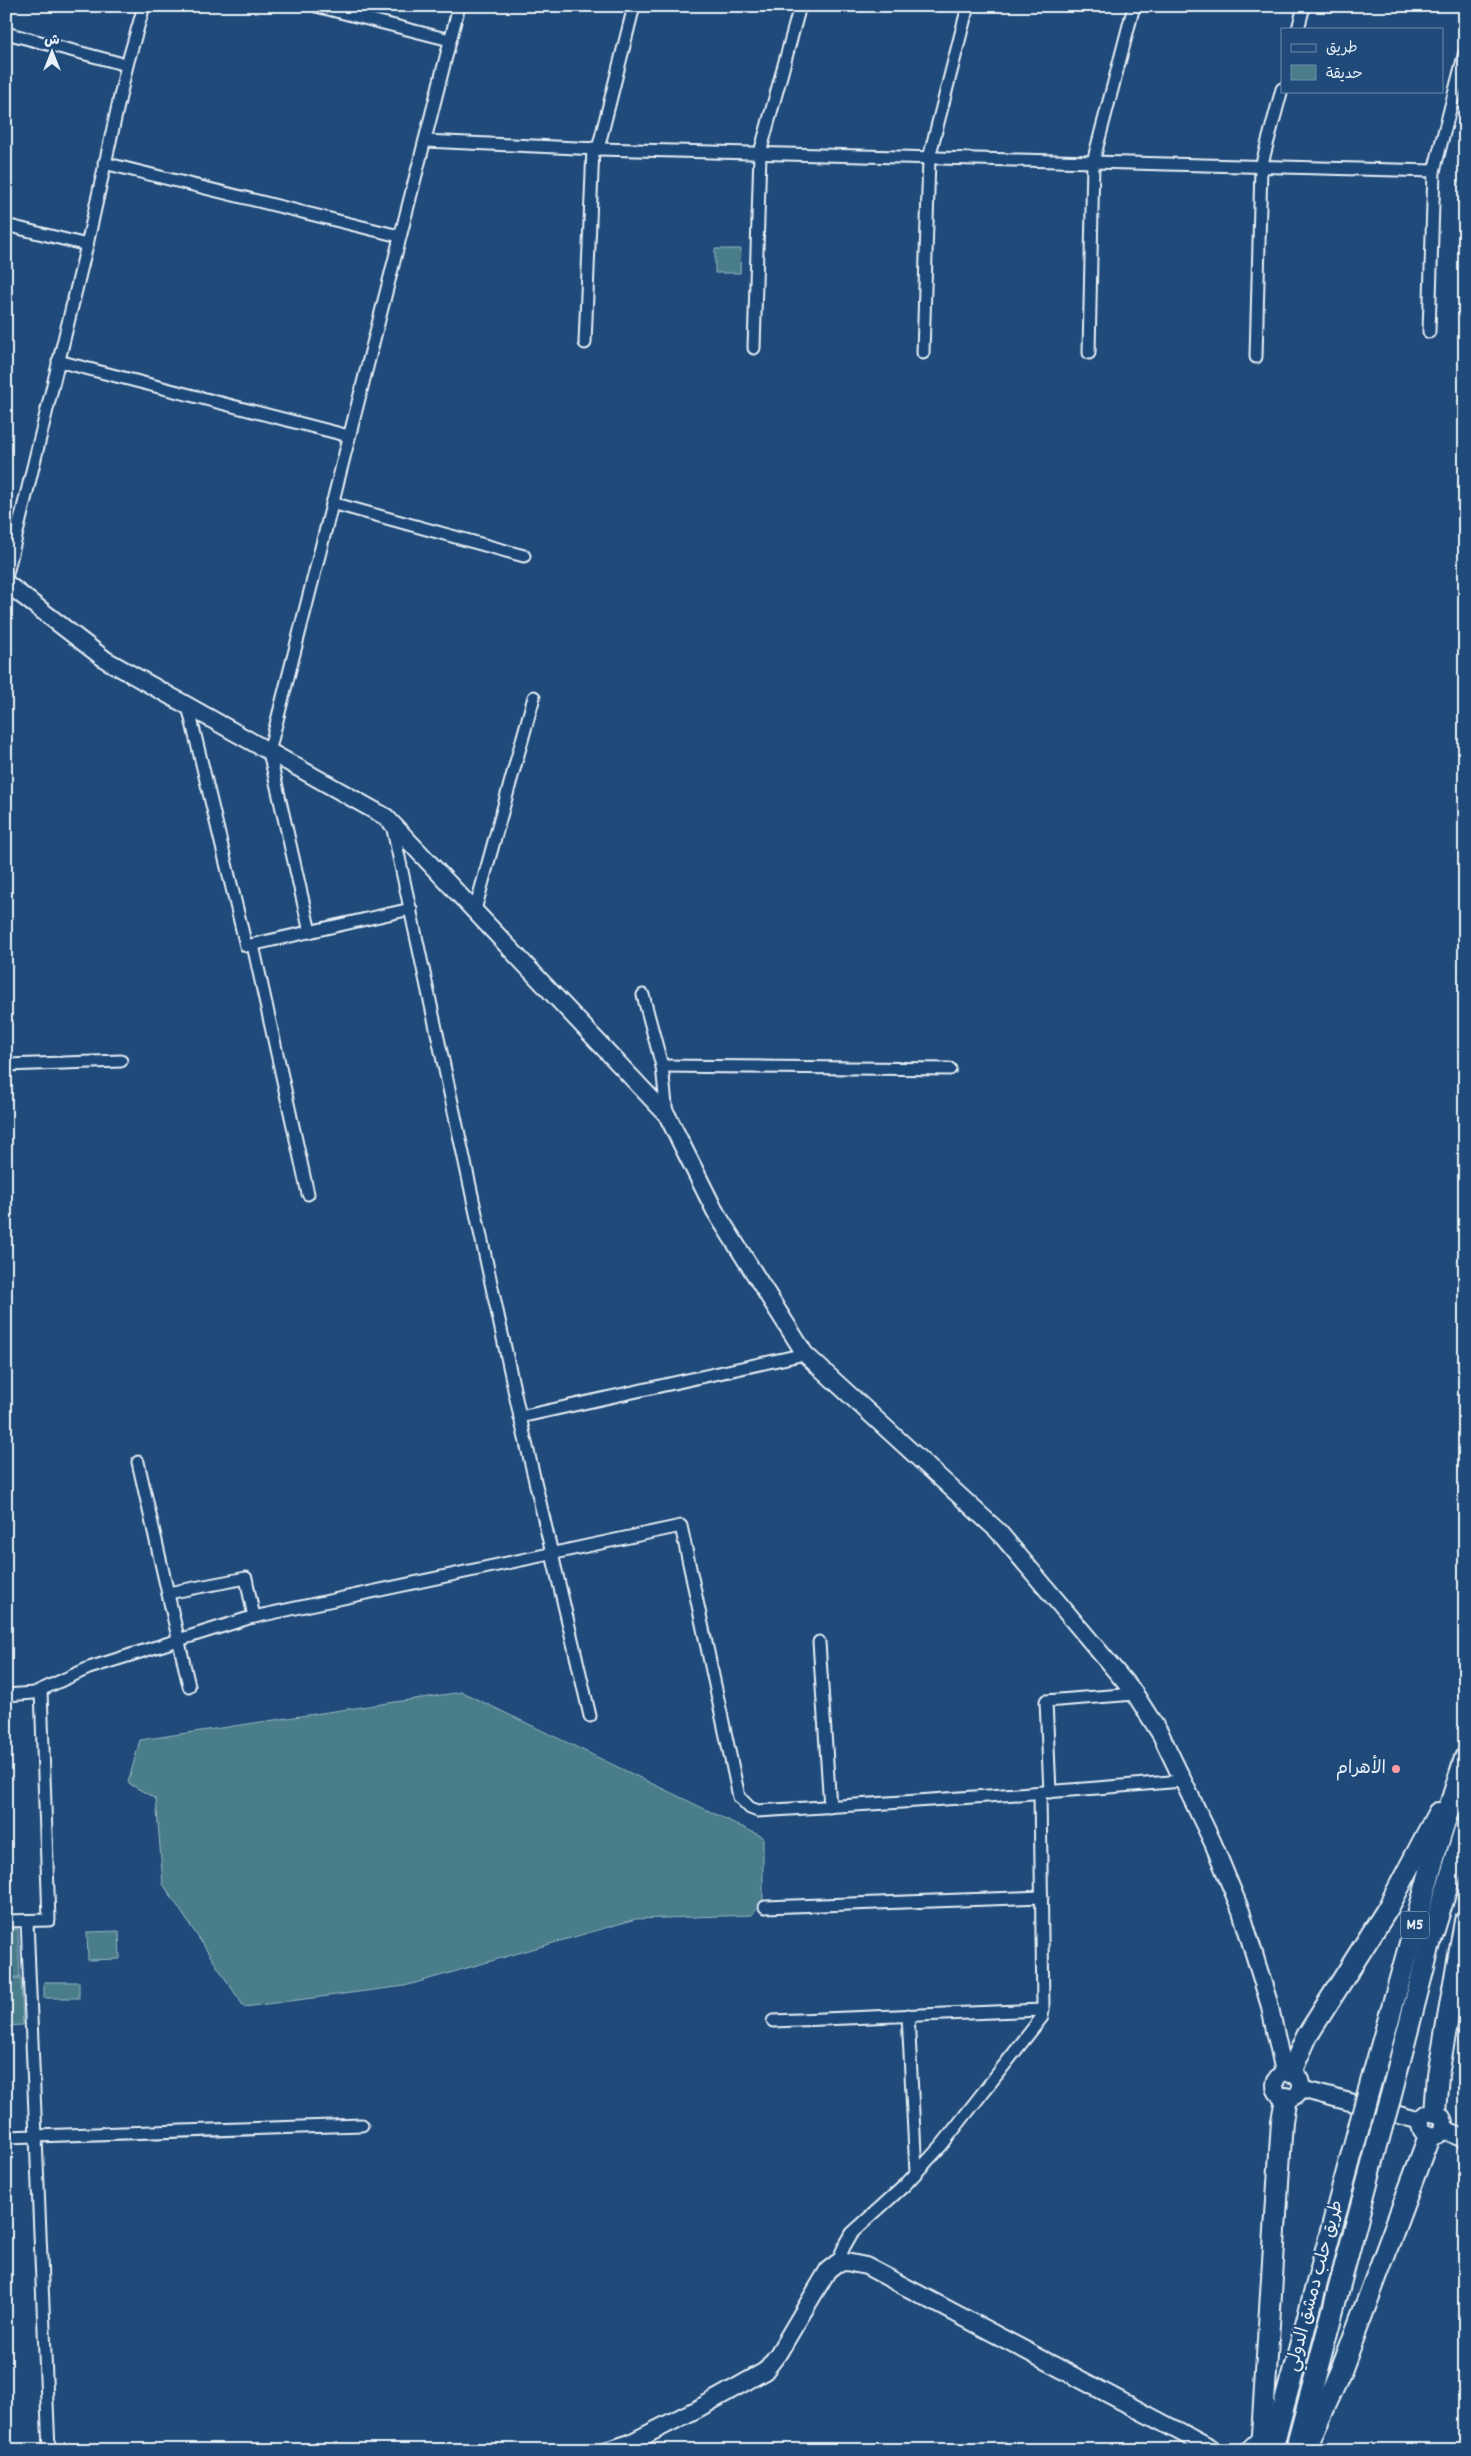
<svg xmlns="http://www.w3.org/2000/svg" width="1471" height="2456" font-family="Dekko,'Playpen Sans Arabic',sans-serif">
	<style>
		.green { fill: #4a7d8a; stroke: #99b7c1 }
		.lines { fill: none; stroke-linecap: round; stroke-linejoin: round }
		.street-casing { stroke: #e8f1f8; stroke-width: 15 }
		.secondary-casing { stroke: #e8f1f8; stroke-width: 20 }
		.highway-casing { stroke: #e8f1f8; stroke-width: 24 }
		.street { stroke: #1f4a7a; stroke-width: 11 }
		.secondary { stroke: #1f4a7a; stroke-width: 16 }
		.highway { stroke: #1f4a7a; stroke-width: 20 }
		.highway-bridge-casing { stroke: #e8f1f8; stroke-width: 24; stroke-linecap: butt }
		.highway-bridge { stroke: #1f4a7a; stroke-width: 20 }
		.poi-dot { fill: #ff9aa2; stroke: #1f4a7a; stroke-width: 2 }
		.labels { text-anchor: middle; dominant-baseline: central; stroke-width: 4; stroke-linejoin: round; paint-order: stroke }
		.shield { fill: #1f4a7a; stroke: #acbfd2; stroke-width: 1 }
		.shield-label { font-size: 16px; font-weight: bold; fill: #e8f1f8 }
		.poi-label { font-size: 18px; fill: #e8f1f8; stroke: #1f4a7a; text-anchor: end }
		.street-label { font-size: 18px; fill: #e8f1f8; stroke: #1f4a7a }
	</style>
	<rect width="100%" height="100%" fill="#1f4a7a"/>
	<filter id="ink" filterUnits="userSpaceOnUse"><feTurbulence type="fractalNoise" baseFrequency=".02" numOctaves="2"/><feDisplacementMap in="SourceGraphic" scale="10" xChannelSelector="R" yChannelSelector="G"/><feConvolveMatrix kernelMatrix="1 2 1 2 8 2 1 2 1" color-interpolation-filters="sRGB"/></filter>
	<g filter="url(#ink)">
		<!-- green -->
		<g class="green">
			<path d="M 715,249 L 741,249 L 740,273 L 715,273 Z"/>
			<path d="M 462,1692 L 763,1837 L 763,1899 L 752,1915 L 636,1919 L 405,1986 L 244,2007 L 163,1884 L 156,1799 L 128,1783 L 140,1740 Z"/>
			<path d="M 18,1929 L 20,1977 L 6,1977 L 6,1930 Z"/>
			<path d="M 119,1931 L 120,1959 L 88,1960 L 87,1932 Z"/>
			<path d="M 21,1978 L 23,2025 L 6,2026 L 6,1979 Z"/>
			<rect x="44" y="1982" width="35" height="16"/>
		</g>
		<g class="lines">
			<!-- street casing -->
			<g class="street-casing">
				<g id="street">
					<path d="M 316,6 L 450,40"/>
					<path d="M 1298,29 L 1304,6"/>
					<path d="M 6,33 L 127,65"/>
					<path d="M 425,141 L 598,149 L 1434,171"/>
					<path d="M 598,149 L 634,6"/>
					<path d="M 104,163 L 399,236"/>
					<path d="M 6,225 L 87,245"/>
					<path d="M 1429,332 L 1434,171 L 1465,52"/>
					<path d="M 585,343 L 593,148"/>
					<path d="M 754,348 L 760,153 L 800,6"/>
					<path d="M 923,353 L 929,158 L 968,6"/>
					<path d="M 1089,353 L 1093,162 L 1134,6"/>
					<path d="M 1256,357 L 1261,167 L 1282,89"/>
					<path d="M 58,361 L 349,436"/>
					<path d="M 332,503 L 524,556"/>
					<path d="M 6,578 L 87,245 L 127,65 L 144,6"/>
					<path d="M 188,706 L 246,946 L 411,909"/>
					<path d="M 392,825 L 520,1417 L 590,1716"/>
					<path d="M 475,910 L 534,697"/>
					<path d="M 310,932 L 269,752 L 459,6"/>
					<path d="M 253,945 L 308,1194"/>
					<path d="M 643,995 L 662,1066 L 667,1115"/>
					<path d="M 6,1065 L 121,1061"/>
					<path d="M 662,1066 L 950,1069"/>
					<path d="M 520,1417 L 805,1354"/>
					<path d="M 138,1462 L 189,1686"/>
					<path d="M 168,1593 L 246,1578 L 254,1617"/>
					<path d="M 819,1642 L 830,1807"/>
					<path d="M 6,1695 L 34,1693 L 89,1668 L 249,1618 L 681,1526 L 739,1797 L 750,1808 L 758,1811 C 900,1803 1041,1793 1182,1781"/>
					<path d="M 1050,1792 L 1046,1701 L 1135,1694"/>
					<path d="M 765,1907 L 1042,1897"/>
					<path d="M 6,1921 L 49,1920 L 41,1690"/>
					<path d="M 27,1921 L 49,2450"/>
					<path d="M 908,2015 L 916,2172"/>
					<path d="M 773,2021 L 1043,2010"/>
					<path d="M 6,2137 L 362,2125"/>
					<path d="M 837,2263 L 844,2247 L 852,2233 L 905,2185 L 941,2146 L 1042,2017 L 1043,2007 L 1040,1793"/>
				</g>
			</g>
			<!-- secondary casing -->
			<g class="secondary-casing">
				<g id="secondary">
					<path d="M 6,583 L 106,660 L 386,817 L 667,1115 L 715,1211 L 805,1354 L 998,1531 L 1135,1694 L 1161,1735 L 1213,1843 L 1241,1911 L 1269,2003 L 1284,2072"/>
					<circle cx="1288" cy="2085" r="13"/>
					<path d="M 1301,2089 L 1421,2121"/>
					<circle cx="1432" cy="2124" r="12"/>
					<path d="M 1443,2130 L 1465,2139"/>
					<path d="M 608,2450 L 630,2443 L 701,2407 L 765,2371 L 778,2354 L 828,2270 L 837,2263 L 846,2262 L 866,2266 L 1214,2450"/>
					<path d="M 1248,2450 L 1261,2438"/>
				</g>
			</g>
			<!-- highway casing -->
			<g class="highway-casing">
				<g id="highway">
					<path d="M 1291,2072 L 1307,2036 L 1388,1908 L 1438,1813"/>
					<path d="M 1368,2093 L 1438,1843 L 1465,1758"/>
					<path d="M 1390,2099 L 1432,1936 L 1465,1829"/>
					<path d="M 1435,2112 L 1438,2075 L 1465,1921"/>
					<path d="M 1298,2441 L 1382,2127"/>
					<path d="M 1261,2450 L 1282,2121 L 1286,2098"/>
					<path d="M 1272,2450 L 1360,2123"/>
					<path d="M 1305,2450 L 1341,2371 L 1429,2136"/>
				</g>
			</g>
			<!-- street -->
			<use href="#street" class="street"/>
			<!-- secondary -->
			<use href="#secondary" class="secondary"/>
			<!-- highway -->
			<use href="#highway" class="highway"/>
			<!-- highway-bridge casing -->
			<g class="highway-bridge-casing">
				<g id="highway-bridge">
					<path d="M 1360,2123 L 1368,2093"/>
					<path d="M 1382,2127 L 1390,2099"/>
				</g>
			</g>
			<!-- highway-bridge -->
			<use href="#highway-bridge" class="highway-bridge"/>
		</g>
	</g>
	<!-- markers -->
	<circle class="poi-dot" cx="1396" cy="1769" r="5"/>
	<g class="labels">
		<!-- shield labels -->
		<rect class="shield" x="1401" y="1911.5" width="28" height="27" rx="4"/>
		<g class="shield-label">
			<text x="1415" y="1925">M5</text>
		</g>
		<!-- poi labels -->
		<g class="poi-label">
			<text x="1386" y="1769">الأهرام</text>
		</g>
		<!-- street labels -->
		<g class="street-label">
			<text transform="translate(1316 2286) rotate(-75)">طريق حلب دمشق الدولي</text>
		</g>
	</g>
	<!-- margin -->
	<rect width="1471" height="2456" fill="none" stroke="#1f4a7a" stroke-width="25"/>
	<rect x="12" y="12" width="1446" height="2431" fill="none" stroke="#e8f1f8" stroke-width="2" filter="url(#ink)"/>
	<!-- legend -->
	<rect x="1281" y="28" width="162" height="65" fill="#1f4a7a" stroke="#6f8dac"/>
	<rect x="1291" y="44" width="25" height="8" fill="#1f4a7a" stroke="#6f8dac"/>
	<text x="1326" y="52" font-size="15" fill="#e8f1f8">طريق</text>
	<rect x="1291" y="65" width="25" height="15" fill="#4a7d8a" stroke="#6f8dac"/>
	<text x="1326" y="78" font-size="15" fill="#e8f1f8">حديقة</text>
	<!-- north arrow -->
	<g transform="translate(52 52)" stroke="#1f4a7a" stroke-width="4" paint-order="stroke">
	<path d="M0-4L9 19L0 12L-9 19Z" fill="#e8f1f8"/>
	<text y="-8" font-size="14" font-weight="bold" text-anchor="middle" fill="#e8f1f8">ش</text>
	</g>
</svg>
